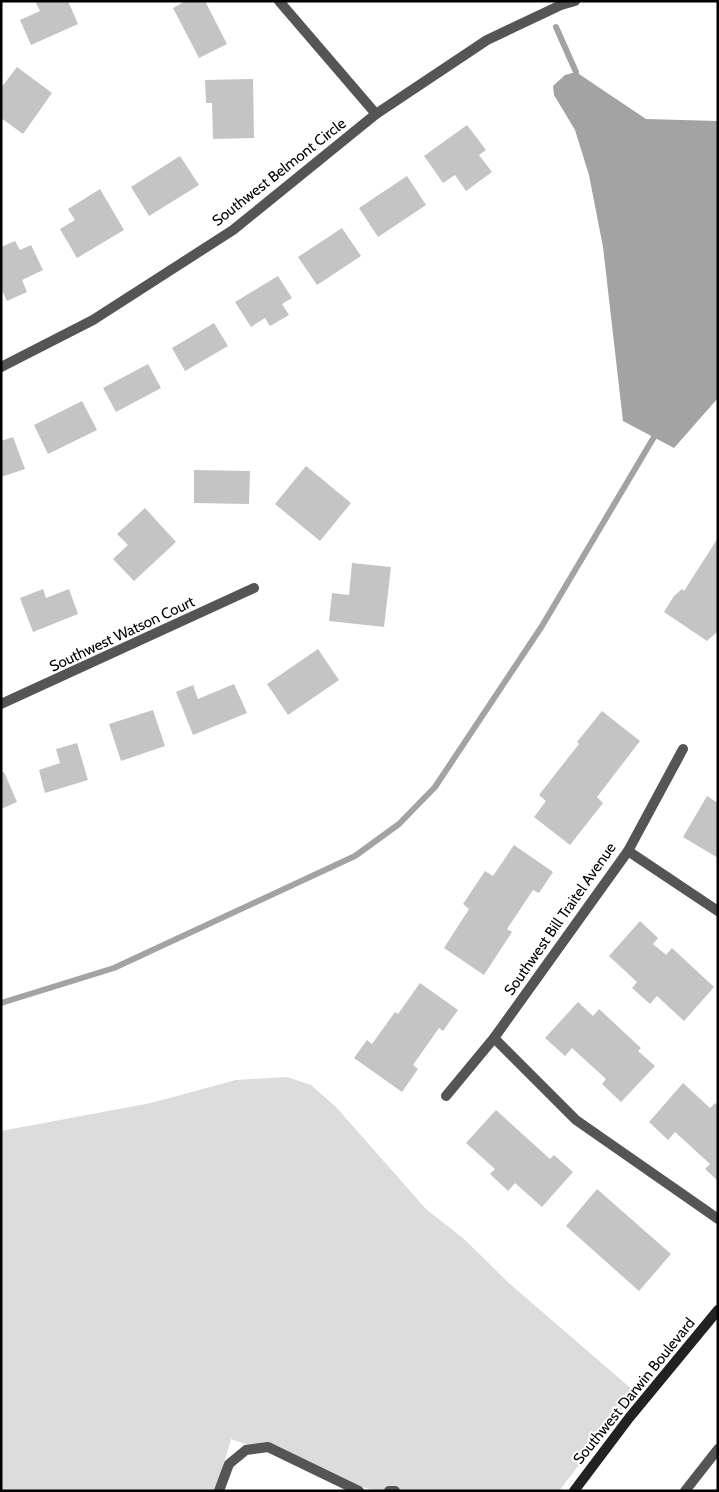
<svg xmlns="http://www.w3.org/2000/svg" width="719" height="1492" font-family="Cabin,sans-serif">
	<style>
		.green { fill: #dcdcdc }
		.water { fill: #a3a3a3 }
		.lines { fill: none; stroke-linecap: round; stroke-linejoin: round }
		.stream { stroke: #a3a3a3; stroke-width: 6 }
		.building { fill: #c4c4c4 }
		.lane { stroke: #555; stroke-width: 10 }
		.street { stroke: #555; stroke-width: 10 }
		.secondary { stroke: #222; stroke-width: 10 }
		.labels { text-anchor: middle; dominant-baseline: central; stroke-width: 4; stroke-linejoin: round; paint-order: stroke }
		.street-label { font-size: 15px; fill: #000; stroke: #fff }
	</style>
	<rect width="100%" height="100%" fill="#fff"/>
	<!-- green -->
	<path class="green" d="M 287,1077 L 311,1085 L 336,1107 L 426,1209 L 464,1239 L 510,1284 L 635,1392 L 559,1491 L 374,1491 L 231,1439 L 216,1491 L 1,1491 L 1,1131 L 151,1103 L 236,1080 Z"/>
	<!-- water -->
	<path class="water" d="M 576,72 L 646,119 L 718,121 L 718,398 L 674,448 L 623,421 L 603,247 L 589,175 L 575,130 L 554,95 L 553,86 L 565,75 Z"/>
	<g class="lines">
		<!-- stream -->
		<g class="stream">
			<path d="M 556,27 L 576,72"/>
			<path d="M 1,1003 L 114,968 L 355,856 L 399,824 L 435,787 L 542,626 L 654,437"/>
		</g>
	</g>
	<!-- building -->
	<g class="building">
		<path d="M 35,1 L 68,1 L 78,24 L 31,45 L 20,20 L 40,11 Z"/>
		<path d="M 186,1 L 205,1 L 227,44 L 199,58 L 173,8 Z"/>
		<path d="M 17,67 L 52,93 L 23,134 L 1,118 L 1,88 Z"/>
		<path d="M 253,79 L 254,138 L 213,139 L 212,103 L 206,103 L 205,80 Z"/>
		<path d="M 467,125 L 486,150 L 479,155 L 492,172 L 466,191 L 455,175 L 443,183 L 424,156 Z"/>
		<path d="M 180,156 L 199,185 L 149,216 L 131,187 Z"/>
		<path d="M 407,176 L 426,205 L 378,237 L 359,208 Z"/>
		<path d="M 100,189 L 124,230 L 77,258 L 60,229 L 75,220 L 68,209 Z"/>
		<path d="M 342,228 L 361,256 L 317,285 L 298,257 Z"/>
		<path d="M 15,241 L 20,250 L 31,245 L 43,270 L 22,280 L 27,292 L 7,301 L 1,288 L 1,247 Z"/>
		<path d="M 278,276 L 292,298 L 282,304 L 289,315 L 270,326 L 265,318 L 251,327 L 235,302 Z"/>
		<path d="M 214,323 L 228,346 L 185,371 L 172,348 Z"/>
		<path d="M 148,364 L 161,388 L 116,412 L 103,388 Z"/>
		<path d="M 82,401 L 97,430 L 48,454 L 34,425 Z"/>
		<path d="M 13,437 L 25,469 L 1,477 L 1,441 Z"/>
		<path d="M 306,466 L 351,503 L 320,541 L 275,504 Z"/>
		<path d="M 194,470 L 250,471 L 249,504 L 194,503 Z"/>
		<path d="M 145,508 L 176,542 L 134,581 L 113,559 L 128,545 L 117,534 Z"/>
		<path d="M 718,538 L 718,631 L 707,641 L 664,612 L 674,596 L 682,589 L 684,591 Z"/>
		<path d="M 352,563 L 391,567 L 384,627 L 329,621 L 332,593 L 349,595 Z"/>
		<path d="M 43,589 L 46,598 L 69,589 L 78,614 L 33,632 L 20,598 Z"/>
		<path d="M 318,649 L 339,680 L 288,715 L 267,684 Z"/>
		<path d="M 234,684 L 247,713 L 193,735 L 176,692 L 193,685 L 198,699 Z"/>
		<path d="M 153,710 L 165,746 L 121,761 L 109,724 Z"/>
		<path d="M 602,711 L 640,741 L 597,797 L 603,803 L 570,845 L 534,817 L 546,801 L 539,795 L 579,744 L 577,742 Z"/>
		<path d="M 77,743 L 88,780 L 45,793 L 39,770 L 60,763 L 56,749 Z"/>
		<path d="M 4,772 L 17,802 L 1,809 L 1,773 Z"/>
		<path d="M 707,796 L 718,803 L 718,858 L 683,837 Z"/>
		<path d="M 514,845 L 553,872 L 539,893 L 533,890 L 507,929 L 512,932 L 484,975 L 444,948 L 469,909 L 463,904 L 485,871 L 493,876 Z"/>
		<path d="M 640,921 L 658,938 L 653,944 L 666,955 L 672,948 L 714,987 L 684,1021 L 657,996 L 650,1004 L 632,988 L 637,982 L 609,956 Z"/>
		<path d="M 420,983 L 458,1010 L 443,1031 L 439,1028 L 413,1065 L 418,1069 L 402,1092 L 354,1058 L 367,1040 L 372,1044 L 395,1012 L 398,1014 Z"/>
		<path d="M 578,1002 L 593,1016 L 599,1009 L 641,1048 L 638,1051 L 655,1066 L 621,1102 L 602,1084 L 606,1079 L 572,1048 L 565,1056 L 545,1038 Z"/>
		<path d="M 683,1083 L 710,1108 L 715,1103 L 718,1106 L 718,1181 L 705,1169 L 710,1164 L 675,1132 L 668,1140 L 649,1122 Z"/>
		<path d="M 496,1110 L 550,1159 L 554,1155 L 573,1172 L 542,1207 L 515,1183 L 508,1191 L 490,1174 L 495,1169 L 466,1143 Z"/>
		<path d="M 597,1189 L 671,1254 L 639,1291 L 566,1226 Z"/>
	</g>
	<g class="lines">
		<!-- lane -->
		<g class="lane">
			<path d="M 219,1491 L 229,1464 L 246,1450 L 268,1447 L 359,1491"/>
			<path d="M 389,1491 L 395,1491"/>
			<path d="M 685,1491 L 718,1449"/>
		</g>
		<!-- street -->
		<g class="street">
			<path d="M 279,1 L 376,114"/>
			<path d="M 1,367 L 93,320 L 233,230 L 376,114 L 487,40 L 561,5 L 575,1"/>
			<path d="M 1,704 L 254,588"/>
			<path d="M 628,851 L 718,911"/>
			<path d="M 494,1038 L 576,1120 L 718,1219"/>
			<path d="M 446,1096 L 494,1038 L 628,851 L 683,749"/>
		</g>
		<!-- secondary -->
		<path class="secondary" d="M 574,1491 L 629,1418 L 718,1310"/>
	</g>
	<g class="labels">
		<!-- street labels -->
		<g class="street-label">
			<text transform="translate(279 172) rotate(-38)">Southwest Belmont Circle</text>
			<text transform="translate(122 634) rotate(-25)">Southwest Watson Court</text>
			<text transform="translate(560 919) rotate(-55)">Southwest Bill Traitel Avenue</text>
			<text transform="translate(634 1391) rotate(-51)">Southwest Darwin Boulevard</text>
		</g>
	</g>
	<!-- border -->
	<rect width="719" height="1492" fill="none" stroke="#000000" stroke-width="5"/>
</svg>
